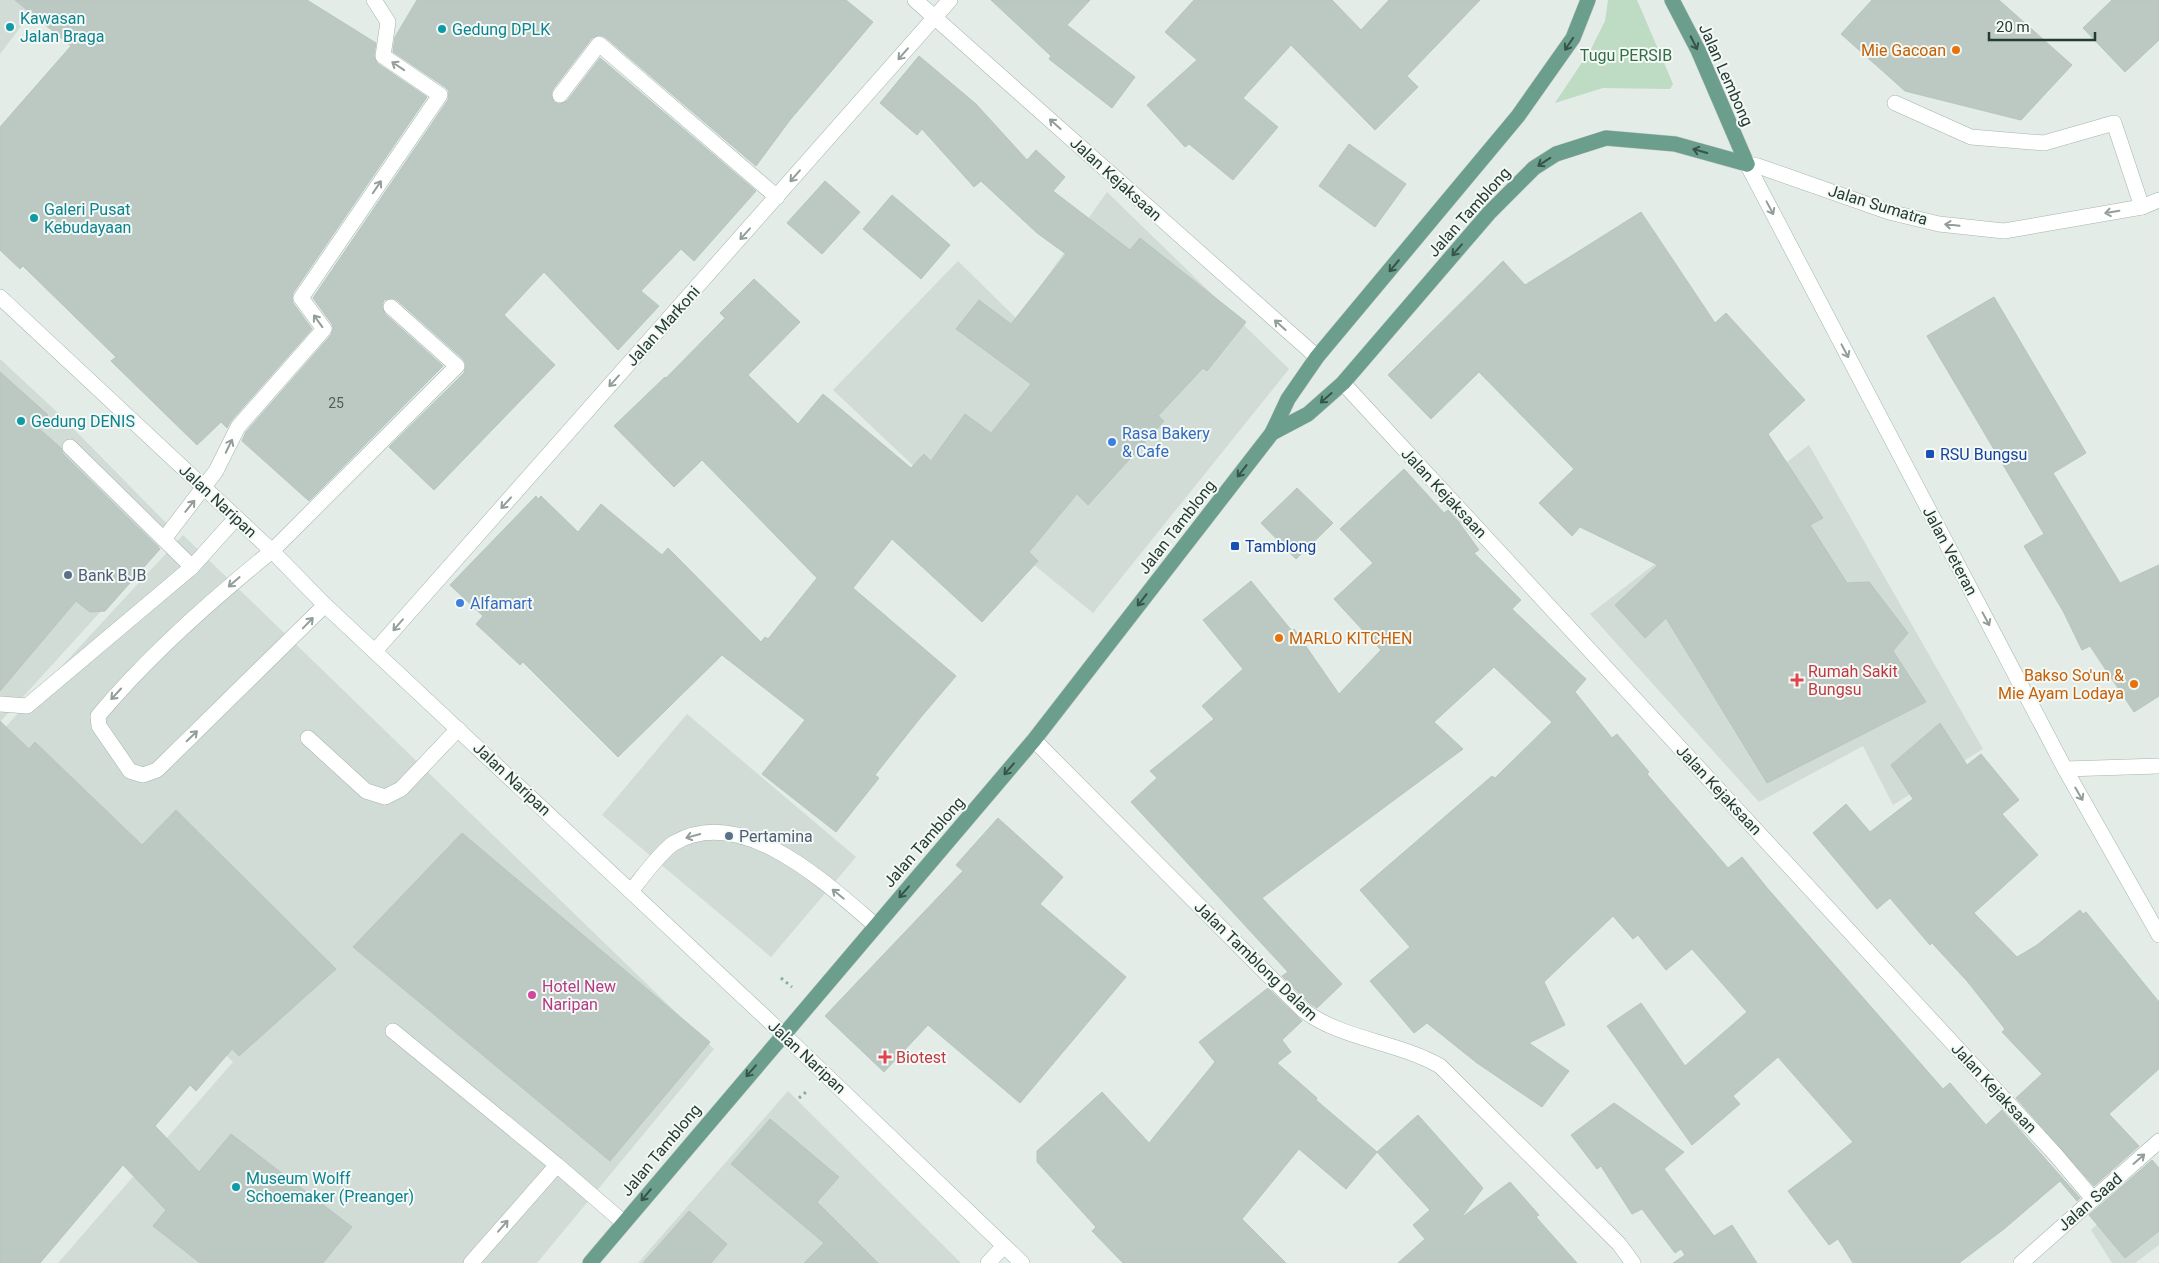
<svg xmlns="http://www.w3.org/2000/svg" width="2159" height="1263" font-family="Roboto,sans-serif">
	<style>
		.built { fill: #d2dcd6 }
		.green { fill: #bedbc4 }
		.building { fill: #bcc9c3; stroke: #b6c5be }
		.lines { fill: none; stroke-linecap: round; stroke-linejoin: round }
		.service-casing { stroke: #a6b4ae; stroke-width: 16 }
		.minor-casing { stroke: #a6b4ae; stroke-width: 16 }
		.tertiary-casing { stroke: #a6b4ae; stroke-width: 16 }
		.secondary-casing { stroke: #a2b7ae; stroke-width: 16 }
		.primary-casing { stroke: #c2c8c6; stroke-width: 16 }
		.path { stroke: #86ad9e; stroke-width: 3; stroke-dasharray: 2.5 4; stroke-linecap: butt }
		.service { stroke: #fff; stroke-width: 15 }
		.minor { stroke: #fff; stroke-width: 15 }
		.tertiary { stroke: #fff; stroke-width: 15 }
		.secondary { stroke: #fff; stroke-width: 15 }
		.primary { stroke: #6c9e8d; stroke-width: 15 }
		.oneway { stroke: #36544a }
		.oneway2 { stroke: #929e9a }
		.culture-dot { fill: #0f9aa8; stroke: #f4f9f6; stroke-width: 2 }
		.food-dot { fill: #e8710a; stroke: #f4f9f6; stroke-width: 2 }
		.shop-dot { fill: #3f7fe0; stroke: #f4f9f6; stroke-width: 2 }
		.transit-dot { fill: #1a4fb4; stroke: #f4f9f6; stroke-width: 2 }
		.service-dot { fill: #5c6f8a; stroke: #f4f9f6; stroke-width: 2 }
		.health-dot { fill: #e0444e; stroke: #f4f9f6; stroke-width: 2 }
		.hotel-dot { fill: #d1479c; stroke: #f4f9f6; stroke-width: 2 }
		.labels { text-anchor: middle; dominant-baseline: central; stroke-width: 4; stroke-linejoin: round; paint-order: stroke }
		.number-label { font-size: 14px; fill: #4a5f58 }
		.culture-label { font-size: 16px; fill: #0d838f; stroke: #f4f9f6; text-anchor: start }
		.food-label { font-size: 16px; fill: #c56008; stroke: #f4f9f6; text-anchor: end }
		.park-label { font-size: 16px; fill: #326f45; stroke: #f4f9f6 }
		.street-label { font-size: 16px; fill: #243c34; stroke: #f4f9f6 }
		.shop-label { font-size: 16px; fill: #366cbe; stroke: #f4f9f6; text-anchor: start }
		.transit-label { font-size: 16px; fill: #164399; stroke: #f4f9f6; text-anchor: start }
		.service-label { font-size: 16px; fill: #4e5e75; stroke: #f4f9f6; text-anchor: start }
		.health-label { font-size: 16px; fill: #be3a42; stroke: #f4f9f6; text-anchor: start }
		.hotel-label { font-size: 16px; fill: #b23c85; stroke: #f4f9f6; text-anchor: start }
	</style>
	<rect width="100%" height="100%" fill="#e3ece7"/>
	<!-- built -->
	<g class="built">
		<path d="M 0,0 L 41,0 L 0,54 Z"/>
		<path d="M 1107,192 L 1289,369 L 1093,613 L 921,473 L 833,390 L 958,261 L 1017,319 Z"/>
		<path d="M 0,359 L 57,412 L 174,531 L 0,722 Z"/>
		<path d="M 1809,445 L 1983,749 L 1893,805 L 1863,746 L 1759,802 L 1590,614 Z"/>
		<path d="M 183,535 L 714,1049 L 537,1263 L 58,1263 L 233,1062 L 0,838 L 0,733 Z"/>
		<path d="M 687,714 L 856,857 L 771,957 L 602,815 Z"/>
		<path d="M 788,1091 L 961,1263 L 638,1263 Z"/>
		<path d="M 2159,1168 L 2159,1245 L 2135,1263 L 2112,1263 L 2091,1230 Z"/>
	</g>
	<!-- green -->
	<path class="green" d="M 1608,0 L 1637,0 L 1673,84 L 1670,89 L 1603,88 L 1555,103 L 1591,49 L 1605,21 Z"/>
	<!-- building -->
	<g class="building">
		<path d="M 15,0 L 307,0 L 376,43 L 374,55 L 377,63 L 427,97 L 293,293 L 292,298 L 293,303 L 312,329 L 231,421 L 227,428 L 221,422 L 197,445 L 111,361 L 116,357 L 23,266 L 20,269 L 0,250 L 0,127 L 71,46 Z"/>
		<path d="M 417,0 L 846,0 L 873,22 L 790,120 L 756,166 L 605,37 L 600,35 L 592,38 L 553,89 L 551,94 L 554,102 L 559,104 L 567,101 L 600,58 L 756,191 L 694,261 L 681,249 L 641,291 L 659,306 L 618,350 L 544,272 L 504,315 L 555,365 L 434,490 L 389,447 L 464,373 L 466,364 L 463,359 L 397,300 L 392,298 L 384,300 L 382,306 L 385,314 L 443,366 L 309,501 L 242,441 L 246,432 L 331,335 L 333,328 L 332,324 L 313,298 L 448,100 L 449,91 L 445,87 L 393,52 L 395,37 Z"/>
		<path d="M 991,0 L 1090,0 L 1067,25 L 1135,77 L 1112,108 L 1049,59 L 1051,56 Z"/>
		<path d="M 1194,0 L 1332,0 L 1361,30 L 1389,0 L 1480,0 L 1407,76 L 1418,87 L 1375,130 L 1291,45 L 1243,98 L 1278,127 L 1233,180 L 1189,144 L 1185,147 L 1147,105 L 1197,60 L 1165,32 Z"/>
		<path d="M 1872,0 L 1999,0 L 2072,65 L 2021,120 L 1905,91 L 1841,34 Z"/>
		<path d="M 2112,0 L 2159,0 L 2159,40 L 2125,72 L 2083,28 Z"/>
		<path d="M 919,56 L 976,104 L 1027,160 L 1036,150 L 1065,177 L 1053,191 L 1130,250 L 1140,238 L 1246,322 L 1207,371 L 1203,368 L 1158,416 L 1164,421 L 1088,505 L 1077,494 L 1029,552 L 1038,561 L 982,622 L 892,539 L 853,588 L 956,676 L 921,717 L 875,775 L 879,778 L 836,832 L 762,774 L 805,720 L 722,655 L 618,757 L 523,662 L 520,665 L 476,624 L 483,616 L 450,585 L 536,496 L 538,499 L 541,496 L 578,532 L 601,504 L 662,555 L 668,548 L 761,642 L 765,637 L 768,639 L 817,578 L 702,460 L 674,487 L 614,426 L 665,377 L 666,378 L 725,318 L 720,313 L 754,279 L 800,322 L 748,375 L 798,424 L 823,394 L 911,468 L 924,454 L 931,461 L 965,414 L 991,433 L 1031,384 L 956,329 L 979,300 L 1011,324 L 1066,254 L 1037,233 L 981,181 L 974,187 L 922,129 L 917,135 L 880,103 Z"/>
		<path d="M 1349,144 L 1406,184 L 1375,227 L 1319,186 Z"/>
		<path d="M 825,181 L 860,212 L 822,254 L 787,223 Z"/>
		<path d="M 892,195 L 950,245 L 921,279 L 863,229 Z"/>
		<path d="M 1641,212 L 1715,323 L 1726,313 L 1805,400 L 1768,434 L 1823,518 L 1810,525 L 1847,583 L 1869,582 L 1908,633 L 1893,651 L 1926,702 L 1767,783 L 1666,618 L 1645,638 L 1615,605 L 1658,565 L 1580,527 L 1572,536 L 1539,503 L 1574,469 L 1479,372 L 1431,419 L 1388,375 L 1503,261 L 1525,285 Z"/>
		<path d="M 1994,297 L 2086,453 L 2053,473 L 2120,583 L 2159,565 L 2159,696 L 2134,712 L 2090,646 L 2082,650 L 2063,611 L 2024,546 L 2044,534 L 1927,336 Z"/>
		<path d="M 0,372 L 48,415 L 37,427 L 61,448 L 63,454 L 160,549 L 105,611 L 90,612 L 76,601 L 0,691 Z"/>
		<path d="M 1404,469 L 1444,513 L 1448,510 L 1458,521 L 1479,550 L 1474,553 L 1521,600 L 1512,609 L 1586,679 L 1575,692 L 1612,738 L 1617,734 L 1649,772 L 1647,774 L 1728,868 L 1742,857 L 1768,889 L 1943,1089 L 1950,1083 L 1986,1125 L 2002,1110 L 2080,1198 L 2077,1201 L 2060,1181 L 2004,1229 L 1959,1263 L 1853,1263 L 1838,1239 L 1829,1245 L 1788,1191 L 1853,1142 L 1778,1057 L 1733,1096 L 1740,1104 L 1692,1145 L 1607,1026 L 1641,1003 L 1685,1066 L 1747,1012 L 1692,949 L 1666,970 L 1638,935 L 1633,939 L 1613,916 L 1544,982 L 1565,1025 L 1529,1043 L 1569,1071 L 1542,1107 L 1477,1063 L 1427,1023 L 1414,1033 L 1370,981 L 1410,947 L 1360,890 L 1492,776 L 1495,778 L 1552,722 L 1494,667 L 1434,722 L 1463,749 L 1262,898 L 1342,984 L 1317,1008 L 1309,1003 L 1282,976 L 1288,972 L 1131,802 L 1157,778 L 1150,771 L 1214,719 L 1202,706 L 1243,669 L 1203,620 L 1251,581 L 1292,631 L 1294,629 L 1339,694 L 1381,650 L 1334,599 L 1373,563 L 1340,529 Z"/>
		<path d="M 1297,488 L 1333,523 L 1296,559 L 1261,523 Z"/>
		<path d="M 0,721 L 29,749 L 35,742 L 142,845 L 176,810 L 336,969 L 239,1056 L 232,1049 L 196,1091 L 190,1085 L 155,1126 L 199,1172 L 231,1134 L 352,1227 L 323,1263 L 200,1263 L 153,1226 L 166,1210 L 123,1165 L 40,1263 L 0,1263 Z"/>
		<path d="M 1940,723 L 1967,765 L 1981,754 L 2019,800 L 2002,814 L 2038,855 L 1974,913 L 2017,957 L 2037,945 L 2080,910 L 2083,914 L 2086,912 L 2159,1002 L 2159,1069 L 2109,1114 L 2139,1146 L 2094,1186 L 2016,1098 L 2042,1074 L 2002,1032 L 2005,1029 L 1967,981 L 1932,943 L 1930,945 L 1890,898 L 1877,909 L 1813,833 L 1846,804 L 1870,832 L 1913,799 L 1891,765 Z"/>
		<path d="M 998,818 L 1063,877 L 1040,904 L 1126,977 L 1020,1103 L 928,1025 L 884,1072 L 825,1016 L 963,871 L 956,865 Z"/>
		<path d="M 462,833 L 710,1042 L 610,1161 L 353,947 Z"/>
		<path d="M 1268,988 L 1302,1021 L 1282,1040 L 1291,1052 L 1277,1063 L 1317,1098 L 1316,1100 L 1377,1152 L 1346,1189 L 1299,1149 L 1242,1219 L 1286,1263 L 1123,1263 L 1092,1231 L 1096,1227 L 1037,1162 L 1037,1151 L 1102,1092 L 1149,1143 L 1215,1062 L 1199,1042 Z"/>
		<path d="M 1614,1103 L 1684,1152 L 1664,1169 L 1714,1236 L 1732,1225 L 1757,1263 L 1673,1263 L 1685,1255 L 1681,1249 L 1675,1253 L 1642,1209 L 1632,1214 L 1601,1166 L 1597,1169 L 1571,1135 Z"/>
		<path d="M 1418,1115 L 1483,1188 L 1461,1218 L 1510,1182 L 1539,1215 L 1536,1217 L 1577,1263 L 1398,1263 L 1425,1239 L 1413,1225 L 1430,1210 L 1377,1152 Z"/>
		<path d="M 770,1119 L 839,1177 L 817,1202 L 878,1263 L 804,1263 L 824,1243 L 731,1164 Z"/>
		<path d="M 2152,1160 L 2159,1168 L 2159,1231 L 2125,1258 L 2089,1215 Z"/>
		<path d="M 689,1211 L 727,1244 L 711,1263 L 643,1263 Z"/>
	</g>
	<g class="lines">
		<!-- service casing -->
		<g class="service-casing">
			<g id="service">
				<path d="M 1895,103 L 1971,137 L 2044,143 L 2114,123 L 2142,207"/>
				<path d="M 70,447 L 192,567"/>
				<path d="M 164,539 L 216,471 L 238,427 L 324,329 L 301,298 L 440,95 L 383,56 L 388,22 L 374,0"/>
				<path d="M 272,551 C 210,601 149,655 98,716 L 99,726 L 130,771 L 143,775 L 157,770 L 325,605"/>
				<path d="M 0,704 L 27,706 L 192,567 L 236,518"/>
				<path d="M 308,738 L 366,791 L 385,797 L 401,789 L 458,729"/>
				<path d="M 631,891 C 641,879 661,851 674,843 C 742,803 827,884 875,925"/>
				<path d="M 393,1031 L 557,1165 L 623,1222"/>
				<path d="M 471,1263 L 557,1165"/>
				<path d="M 988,1263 L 1004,1246"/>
			</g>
		</g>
		<!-- minor casing -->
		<g class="minor-casing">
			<g id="minor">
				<path d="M 915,0 L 1317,357"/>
				<path d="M 560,95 L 599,44 L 777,197"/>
				<path d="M 1343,383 L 2055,1154 L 2093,1199"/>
				<path d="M 272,551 L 457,366 L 391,307"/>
				<path d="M 375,651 L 950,0"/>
				<path d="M 1034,740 L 1303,1010 C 1343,1040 1396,1041 1440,1066 L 1619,1244 L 1633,1263"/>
				<path d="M 2065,769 L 2159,766"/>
				<path d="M 2021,1263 L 2159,1141"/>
			</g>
		</g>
		<!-- tertiary casing -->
		<g class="tertiary-casing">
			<path id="tertiary" d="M 1747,164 L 1758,166 L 1889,212 L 1939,224 L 2004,231 L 2142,207 L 2159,200"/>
		</g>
		<!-- secondary casing -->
		<g class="secondary-casing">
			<g id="secondary">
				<path d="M 1747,164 L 2065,769 L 2159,935"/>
				<path d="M 0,297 L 272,551 L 325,605 L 783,1034 L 1022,1263"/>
			</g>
		</g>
		<!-- primary casing -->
		<g class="primary-casing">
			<g id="primary">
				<path d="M 1672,0 L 1698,50 L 1747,164"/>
				<path d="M 1272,433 L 1308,414 L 1343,383 L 1489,213 L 1534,168 L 1556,154 L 1606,138 L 1675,144 L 1747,164"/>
				<path d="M 590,1263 L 1034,740 L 1272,433 L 1288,399 L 1317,357 L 1518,116 L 1573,38 L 1588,0"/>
			</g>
		</g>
		<!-- path -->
		<g class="path">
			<path d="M 781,978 L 792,987"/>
			<path d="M 799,1098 L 806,1092"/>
		</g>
		<!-- service -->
		<use href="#service" class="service"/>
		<!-- minor -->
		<use href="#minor" class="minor"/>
		<!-- tertiary -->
		<use href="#tertiary" class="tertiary"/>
		<!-- secondary -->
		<use href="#secondary" class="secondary"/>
		<!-- primary -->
		<use href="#primary" class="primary"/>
	</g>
	<!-- one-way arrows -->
	<defs><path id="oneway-shaft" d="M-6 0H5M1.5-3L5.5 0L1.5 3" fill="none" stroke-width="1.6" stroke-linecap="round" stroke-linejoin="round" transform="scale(1.25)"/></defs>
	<g class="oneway">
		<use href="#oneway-shaft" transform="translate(1694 43) rotate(63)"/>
		<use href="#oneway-shaft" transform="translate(1569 44) rotate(124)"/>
		<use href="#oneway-shaft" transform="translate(1700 151) rotate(-164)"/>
		<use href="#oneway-shaft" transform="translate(1544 162) rotate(147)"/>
		<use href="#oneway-shaft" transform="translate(1457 250) rotate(131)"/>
		<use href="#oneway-shaft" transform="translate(1394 266) rotate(130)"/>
		<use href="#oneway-shaft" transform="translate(1326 398) rotate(139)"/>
		<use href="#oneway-shaft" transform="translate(1242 471) rotate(128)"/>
		<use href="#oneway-shaft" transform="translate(1142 600) rotate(128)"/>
		<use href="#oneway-shaft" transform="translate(1009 769) rotate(131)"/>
		<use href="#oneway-shaft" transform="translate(904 892) rotate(131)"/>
		<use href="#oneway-shaft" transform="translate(751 1071) rotate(131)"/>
		<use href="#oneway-shaft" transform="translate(646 1195) rotate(130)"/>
	</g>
	<g class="oneway2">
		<use href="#oneway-shaft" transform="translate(903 54) rotate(131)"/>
		<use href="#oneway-shaft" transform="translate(398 66) rotate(-146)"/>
		<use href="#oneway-shaft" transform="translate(1055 124) rotate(-138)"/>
		<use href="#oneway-shaft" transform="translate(795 176) rotate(131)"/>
		<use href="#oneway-shaft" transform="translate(377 187) rotate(-56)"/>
		<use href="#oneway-shaft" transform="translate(1770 208) rotate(62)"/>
		<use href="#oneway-shaft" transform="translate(2112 212) rotate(170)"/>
		<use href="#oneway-shaft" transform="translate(1952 225) rotate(-174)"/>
		<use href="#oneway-shaft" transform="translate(745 234) rotate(132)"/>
		<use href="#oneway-shaft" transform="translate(318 321) rotate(-126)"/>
		<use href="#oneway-shaft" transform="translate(1280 325) rotate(-138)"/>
		<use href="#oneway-shaft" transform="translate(1845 351) rotate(62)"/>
		<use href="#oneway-shaft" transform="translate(614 381) rotate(132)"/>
		<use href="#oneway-shaft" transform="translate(229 446) rotate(-64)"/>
		<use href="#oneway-shaft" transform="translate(506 503) rotate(132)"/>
		<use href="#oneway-shaft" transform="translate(190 506) rotate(-51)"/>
		<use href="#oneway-shaft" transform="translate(234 582) rotate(139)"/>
		<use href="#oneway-shaft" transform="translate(1986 619) rotate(62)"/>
		<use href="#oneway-shaft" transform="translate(308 623) rotate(-46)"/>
		<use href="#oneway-shaft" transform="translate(398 625) rotate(131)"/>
		<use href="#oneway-shaft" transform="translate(116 694) rotate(133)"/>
		<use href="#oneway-shaft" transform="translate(192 736) rotate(-44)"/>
		<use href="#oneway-shaft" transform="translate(2079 794) rotate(60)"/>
		<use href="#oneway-shaft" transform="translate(693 836) rotate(165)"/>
		<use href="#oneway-shaft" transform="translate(838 894) rotate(-141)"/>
		<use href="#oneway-shaft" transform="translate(2139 1159) rotate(-41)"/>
		<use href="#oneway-shaft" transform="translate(503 1226) rotate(-49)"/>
	</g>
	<!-- markers -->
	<g class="culture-dot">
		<circle cx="10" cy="27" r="5"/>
		<circle cx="442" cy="29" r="5"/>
		<circle cx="34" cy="218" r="5"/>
		<circle cx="21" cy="421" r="5"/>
		<circle cx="236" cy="1187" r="5"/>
	</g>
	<g class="food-dot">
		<circle cx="1956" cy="50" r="5"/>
		<circle cx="1279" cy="638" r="5"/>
		<circle cx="2134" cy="684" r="5"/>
	</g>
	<g class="shop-dot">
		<circle cx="1112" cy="442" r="5"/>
		<circle cx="460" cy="603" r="5"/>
	</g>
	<g class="transit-dot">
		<rect x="1925" y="449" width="10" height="10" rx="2.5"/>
		<rect x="1230" y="541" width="10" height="10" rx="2.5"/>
	</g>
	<g class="service-dot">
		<circle cx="68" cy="575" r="5"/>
		<circle cx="729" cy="836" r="5"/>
	</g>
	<g class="health-dot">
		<path d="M1794.5 672.5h5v5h5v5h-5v5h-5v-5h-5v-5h5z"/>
		<path d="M882.5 1049.5h5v5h5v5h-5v5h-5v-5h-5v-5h5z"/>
	</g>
	<circle class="hotel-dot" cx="532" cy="995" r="5"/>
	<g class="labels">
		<!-- number labels -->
		<g class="number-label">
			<text x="336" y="403">25</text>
		</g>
		<!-- culture labels -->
		<g class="culture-label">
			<text x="20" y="18">Kawasan<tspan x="20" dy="18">Jalan Braga</tspan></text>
			<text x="452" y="29">Gedung DPLK</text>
			<text x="44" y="209">Galeri Pusat<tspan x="44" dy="18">Kebudayaan</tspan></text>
			<text x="31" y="421">Gedung DENIS</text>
			<text x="246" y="1178">Museum Wolff<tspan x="246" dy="18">Schoemaker (Preanger)</tspan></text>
		</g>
		<!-- food labels -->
		<g class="food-label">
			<text x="1946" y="50">Mie Gacoan</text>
			<text x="1289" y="638" text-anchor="start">MARLO KITCHEN</text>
			<text x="2124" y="675">Bakso So'un &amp;<tspan x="2124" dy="18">Mie Ayam Lodaya</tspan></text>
		</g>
		<!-- park labels -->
		<g class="park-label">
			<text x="1626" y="55">Tugu PERSIB</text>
		</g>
		<!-- street labels -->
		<g class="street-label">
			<text transform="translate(1726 75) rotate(66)">Jalan Lembong</text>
			<text transform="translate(1116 179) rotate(42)">Jalan Kejaksaan</text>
			<text transform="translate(1878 205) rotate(17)">Jalan Sumatra</text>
			<text transform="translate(1469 212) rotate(-48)">Jalan Tamblong</text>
			<text transform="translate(663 326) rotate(-48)">Jalan Markoni</text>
			<text transform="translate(1444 493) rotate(47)">Jalan Kejaksaan</text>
			<text transform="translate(218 501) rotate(43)">Jalan Naripan</text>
			<text transform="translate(1177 527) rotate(-52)">Jalan Tamblong</text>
			<text transform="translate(1950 551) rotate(62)">Jalan Veteran</text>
			<text transform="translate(512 779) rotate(43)">Jalan Naripan</text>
			<text transform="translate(1719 790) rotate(47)">Jalan Kejaksaan</text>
			<text transform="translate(924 842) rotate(-49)">Jalan Tamblong</text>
			<text transform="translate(1256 961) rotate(44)">Jalan Tamblong Dalam</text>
			<text transform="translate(807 1057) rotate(43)">Jalan Naripan</text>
			<text transform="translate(1994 1088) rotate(47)">Jalan Kejaksaan</text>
			<text transform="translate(661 1150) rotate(-50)">Jalan Tamblong</text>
			<text transform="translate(2090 1202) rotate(-41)">Jalan Saad</text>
		</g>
		<!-- shop labels -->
		<g class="shop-label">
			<text x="1122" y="433">Rasa Bakery<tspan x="1122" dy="18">&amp; Cafe</tspan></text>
			<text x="470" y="603">Alfamart</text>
		</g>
		<!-- transit labels -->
		<g class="transit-label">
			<text x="1940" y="454">RSU Bungsu</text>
			<text x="1245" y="546">Tamblong</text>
		</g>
		<!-- service labels -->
		<g class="service-label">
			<text x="78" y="575">Bank BJB</text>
			<text x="739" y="836">Pertamina</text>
		</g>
		<!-- health labels -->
		<g class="health-label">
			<text x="1808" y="671">Rumah Sakit<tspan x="1808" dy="18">Bungsu</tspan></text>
			<text x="896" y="1057">Biotest</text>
		</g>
		<!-- hotel labels -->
		<g class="hotel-label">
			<text x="542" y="986">Hotel New<tspan x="542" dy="18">Naripan</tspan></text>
		</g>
	</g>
	<!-- scale -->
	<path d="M1989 32v8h106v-8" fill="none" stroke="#243c34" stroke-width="2.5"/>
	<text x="1996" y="32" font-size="15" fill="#243c34" stroke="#f4f9f6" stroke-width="4" paint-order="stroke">20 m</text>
</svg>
